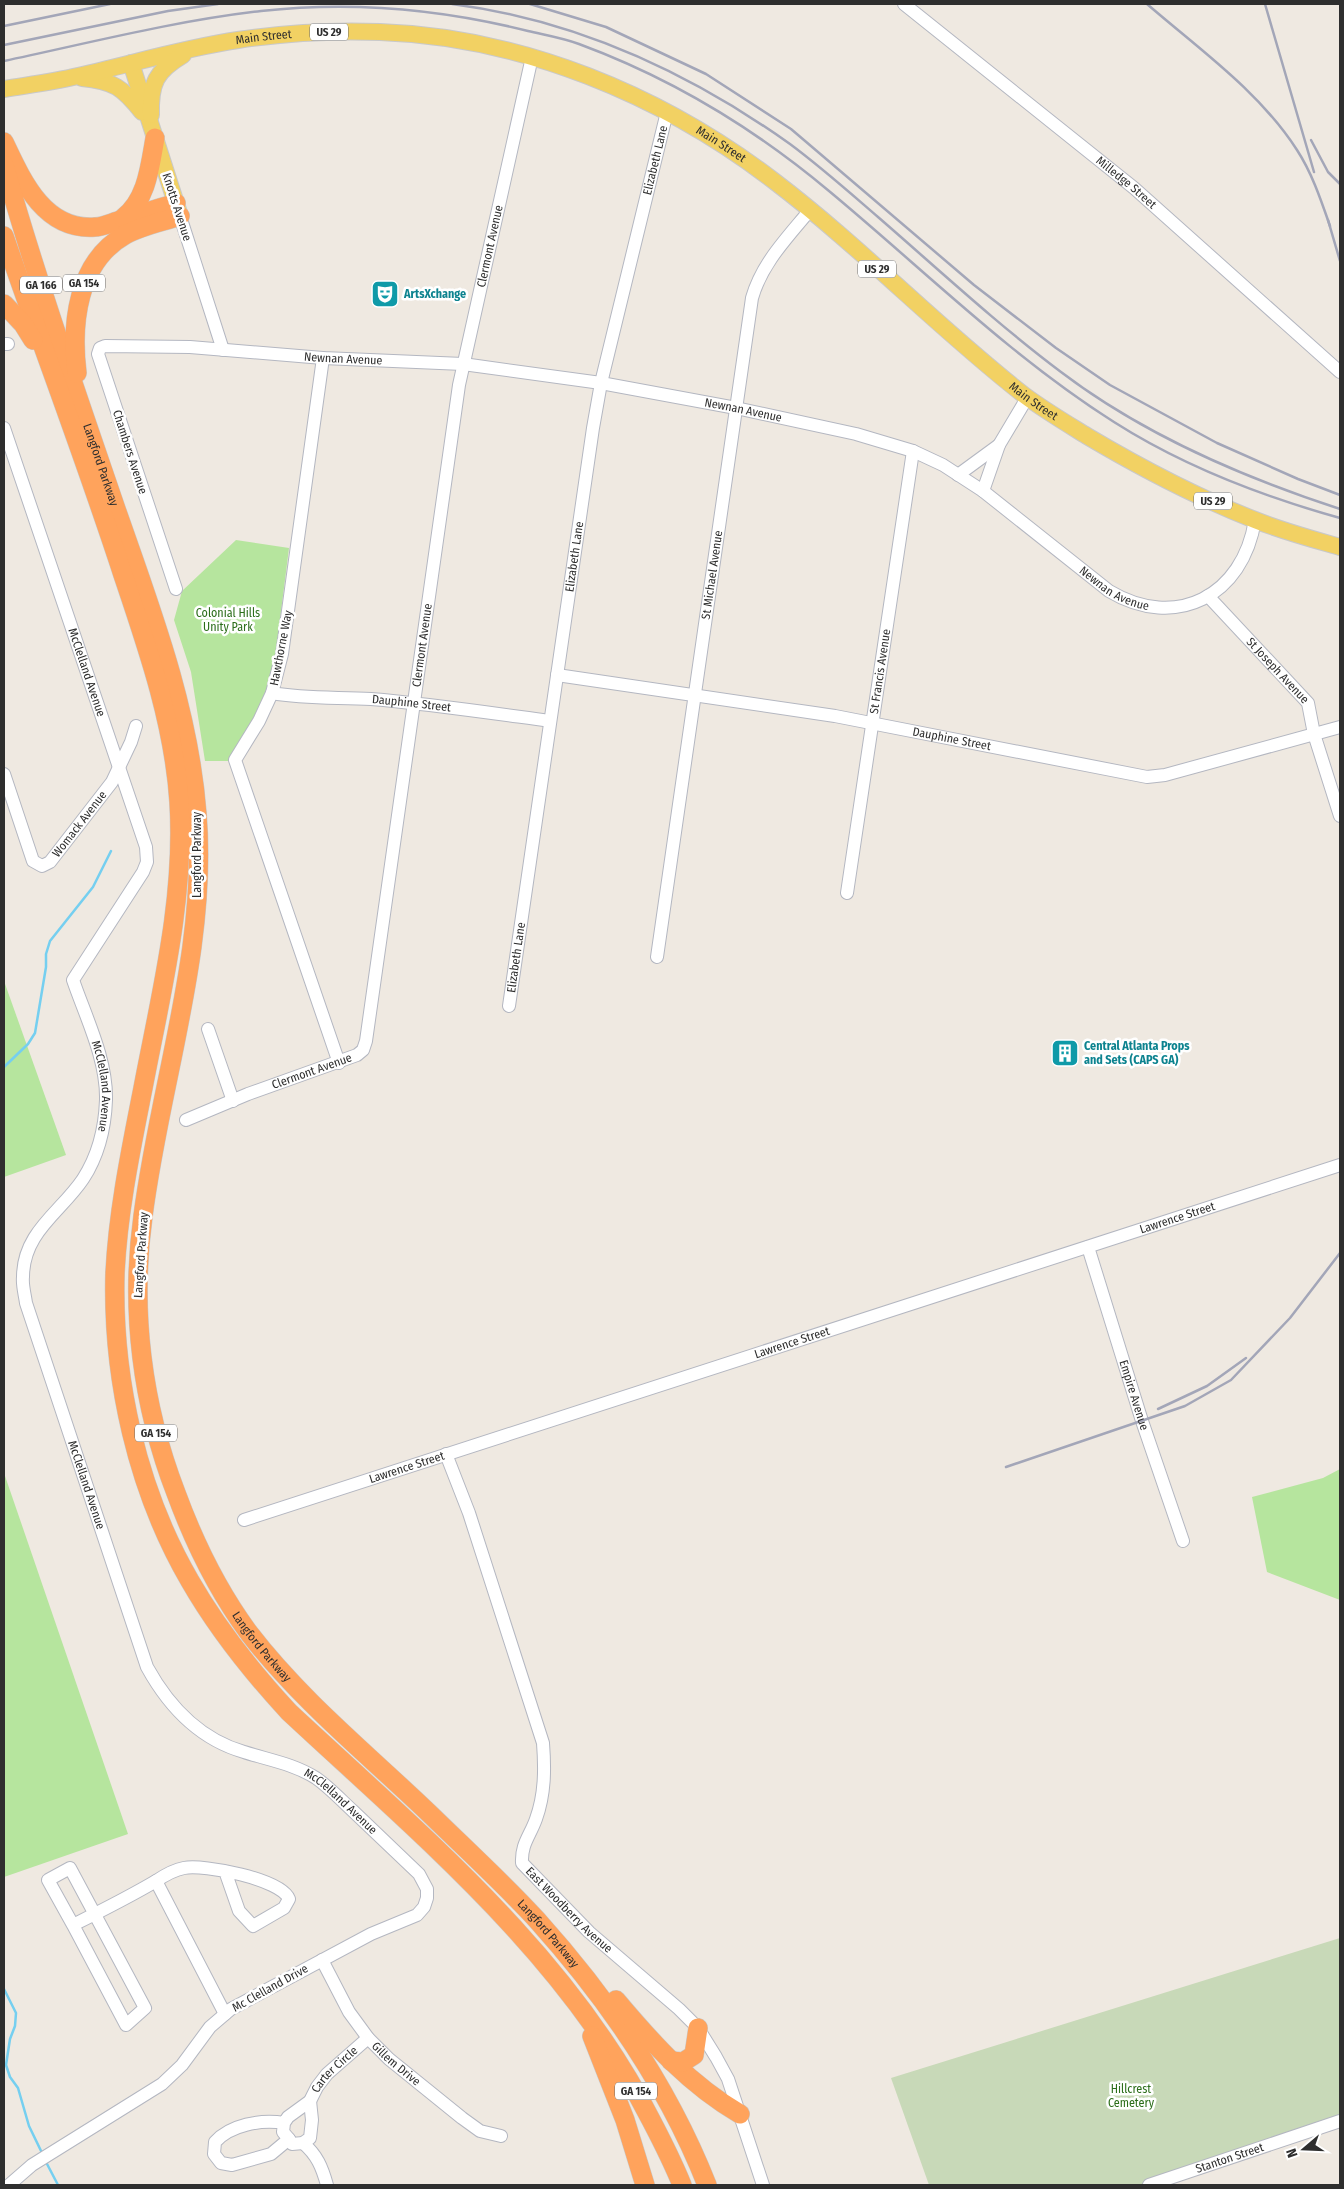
<svg xmlns="http://www.w3.org/2000/svg" width="1344" height="2189" font-family="'Fira Sans Condensed',sans-serif">
	<style>
		.green { fill: #b6e59e }
		.cemetery { fill: #c8d9b8 }
		.lines { fill: none; stroke-linecap: round; stroke-linejoin: round }
		.stream { stroke: #75cff0; stroke-width: 2.5 }
		.minor-casing { stroke: #b4b7c1; stroke-width: 14 }
		.major-casing { stroke: #c9c9c9; stroke-width: 18 }
		.highway-casing { stroke: #c9c9c9; stroke-width: 20 }
		.minor { stroke: #fff; stroke-width: 12 }
		.major { stroke: #f2d163; stroke-width: 16 }
		.highway { stroke: #ffa35c; stroke-width: 19 }
		.rail { stroke: #a3a6b8; stroke-width: 2.5 }
		.labels { text-anchor: middle; dominant-baseline: central; stroke-width: 5; stroke-linejoin: round; paint-order: stroke }
		.shield { fill: #fff; stroke: #6d6d6d; stroke-width: 1 }
		.shield-label { font-size: 11px; font-weight: bold; fill: #2e2e2e }
		.street-label { font-size: 12px; fill: #2e2e2e; stroke: #fff }
		.culture-label { font-size: 12px; font-weight: bold; fill: #0d838f; stroke: #fff; text-anchor: start }
		.park-label { font-size: 12px; fill: #2c6e1b; stroke: #fff }
	</style>
	<rect width="100%" height="100%" fill="#efe9e1"/>
	<!-- green -->
	<g class="green">
		<path d="M 236,540 L 289,548 L 275,659 L 268,688 L 262,703 L 231,761 L 205,761 L 191,672 L 174,620 L 182,591 Z"/>
		<path d="M 4,981 L 66,1155 L 4,1177 Z"/>
		<path d="M 1340,1469 L 1340,1600 L 1267,1572 L 1252,1497 L 1323,1478 Z"/>
		<path d="M 4,1473 L 128,1834 L 4,1877 Z"/>
	</g>
	<!-- cemetery -->
	<path class="cemetery" d="M 1340,1938 L 1340,2118 L 1140,2185 L 929,2185 L 891,2078 Z"/>
	<g class="lines">
		<!-- stream -->
		<g class="stream">
			<path d="M 4,1067 L 28,1044 L 35,1033 L 46,967 L 46,954 L 50,941 L 93,887 L 111,851"/>
			<path d="M 4,1989 L 16,2013 L 15,2026 L 10,2039 L 6,2065 L 10,2077 L 18,2088 L 29,2126 L 43,2155"/>
			<path d="M 46,2162 L 58,2185"/>
		</g>
		<!-- minor casing -->
		<g class="minor-casing">
			<g id="minor">
				<path id="s1" d="M 904,4 L 1134,188 L 1340,372"/>
				<path d="M 180,216 L 223,350"/>
				<path d="M 4,344 L 8,344"/>
				<path d="M 323,358 L 282,654 L 272,693 L 259,721 L 235,760 L 339,1063"/>
				<path id="s2" d="M 4,428 L 146,847 L 147,862 L 143,872 L 73,980 C 86,1018 107,1059 106,1100 C 105,1128 98,1156 83,1179 C 61,1212 23,1232 23,1277 C 22,1285 25,1295 26,1303 L 147,1667 C 169,1707 199,1739 244,1752 C 269,1760 294,1764 316,1778 C 329,1787 341,1800 353,1811 C 375,1832 397,1853 419,1874 L 427,1889 L 427,1898 L 424,1907 L 417,1915 L 371,1934 L 231,2009 L 210,2027 L 182,2065 L 162,2084 L 32,2165 L 9,2185"/>
				<path d="M 958,475 L 999,445"/>
				<path d="M 983,491 L 999,445 L 1027,398"/>
				<path id="s3" d="M 176,589 L 98,354 L 100,348 L 105,346 L 190,347 L 323,358 L 463,364 L 601,383 L 736,408 L 856,434 L 913,451 L 943,465 L 983,491 L 1109,591 C 1176,631 1243,596 1255,520"/>
				<path id="s4" d="M 1208,596 L 1308,703 L 1314,734 L 1340,816"/>
				<path id="s5" d="M 557,675 L 835,716 L 1147,777 L 1165,775 L 1340,727"/>
				<path id="s6" d="M 272,693 C 305,699 338,697 371,699 C 431,704 491,713 550,721"/>
				<path id="s7" d="M 4,774 L 33,861 L 42,866 L 50,862 L 112,782 L 131,742 L 136,726"/>
				<path id="s8" d="M 847,893 L 913,451"/>
				<path id="s9" d="M 657,957 L 752,298 C 762,263 787,238 810,210"/>
				<path id="s10" d="M 509,1006 L 593,428 L 601,383 L 667,112"/>
				<path d="M 208,1029 L 233,1101"/>
				<path id="s11" d="M 186,1120 L 248,1094 L 357,1055 L 363,1050 L 366,1041 L 459,385 L 532,57"/>
				<path id="s12" d="M 1088,1247 L 1142,1421 L 1183,1541"/>
				<path id="s13" d="M 446,1454 L 469,1513 L 543,1743 C 545,1769 545,1794 536,1819 C 530,1836 521,1844 522,1863 L 589,1932 L 679,2009 L 698,2028 L 716,2057 L 728,2079 L 763,2185"/>
				<path id="s14" d="M 244,1520 L 1340,1165"/>
				<path d="M 225,1871 L 239,1911 L 253,1926 L 284,1908 L 289,1899 C 281,1879 204,1864 184,1868 C 173,1870 165,1875 156,1881 L 225,2014"/>
				<path d="M 73,1925 L 48,1880 L 70,1868 L 145,2008 L 126,2025 L 73,1925 C 101,1911 129,1897 156,1881"/>
				<path id="s15" d="M 322,1960 L 349,2012 L 368,2038 L 389,2059 L 462,2118 L 480,2131 L 501,2136"/>
				<path id="s16" d="M 284,2123 C 261,2119 230,2125 215,2142 L 214,2154 L 221,2163 L 232,2165 L 271,2154 L 289,2139 L 283,2132 L 284,2123 L 288,2117 L 310,2101 L 317,2087 L 327,2074 L 368,2038"/>
				<path d="M 289,2139 L 292,2144 L 303,2143 L 310,2138 L 312,2120 L 310,2101"/>
				<path d="M 303,2143 C 317,2155 322,2167 327,2185"/>
				<path id="s17" d="M 1149,2185 L 1340,2121"/>
			</g>
		</g>
		<!-- major casing -->
		<g class="major-casing">
			<g id="major">
				<path d="M 131,63 L 180,216"/>
				<path d="M 82,78 C 114,81 123,88 142,112"/>
				<path id="s18" d="M 4,89 C 28,85 53,82 78,76 C 131,64 184,48 238,40 C 285,33 333,30 380,32 C 522,37 662,95 774,181 C 861,247 938,328 1024,395 C 1044,410 1066,423 1087,436 C 1141,468 1196,497 1255,520 C 1282,531 1312,539 1340,547"/>
				<path d="M 151,115 C 150,83 156,71 183,55"/>
			</g>
		</g>
		<!-- highway casing -->
		<g class="highway-casing">
			<g id="highway">
				<path d="M 4,142 C 22,180 44,231 95,227 C 103,227 113,222 121,220 C 139,214 157,209 176,203"/>
				<path id="s19" d="M 4,165 C 37,281 77,395 116,509 C 151,609 189,708 197,814 C 208,950 160,1082 143,1216 C 130,1310 142,1405 176,1493 C 194,1542 218,1591 249,1633 C 302,1702 371,1757 433,1817 C 468,1851 504,1884 537,1920 C 608,1999 668,2086 707,2185"/>
				<path d="M 123,218 C 147,200 150,166 155,138"/>
				<path d="M 4,236 C 43,349 86,461 123,575 C 148,649 174,724 179,802 C 185,900 161,993 143,1088 C 131,1149 118,1211 115,1273 C 112,1378 137,1490 190,1581 C 217,1628 252,1672 289,1712 C 422,1836 567,1955 651,2120 C 662,2141 673,2163 682,2185"/>
				<path d="M 4,304 L 23,324 L 33,340"/>
				<path d="M 77,373 C 71,324 77,262 125,235 C 141,226 162,222 180,216"/>
				<path d="M 616,2000 C 653,2044 690,2085 740,2114"/>
				<path d="M 592,2036 L 625,2120 L 645,2185"/>
				<path d="M 671,2061 L 683,2062 L 694,2055 L 698,2028"/>
			</g>
		</g>
		<!-- minor -->
		<use href="#minor" class="minor"/>
		<!-- major -->
		<use href="#major" class="major"/>
		<!-- highway -->
		<use href="#highway" class="highway"/>
		<!-- rail -->
		<g class="rail">
			<path d="M 452,4 C 575,20 690,73 790,144 C 821,167 849,192 878,217 C 938,269 997,324 1061,372 C 1144,435 1242,477 1340,509"/>
			<path d="M 530,4 L 606,27 L 706,74 L 791,129 L 974,285 L 1056,348 L 1110,385 L 1217,443 L 1298,479 L 1340,495"/>
			<path d="M 1147,4 C 1199,49 1259,91 1297,150 C 1312,173 1321,200 1330,226"/>
			<path d="M 1265,4 L 1314,172"/>
			<path d="M 4,26 L 110,4"/>
			<path d="M 4,45 L 168,11 L 218,4"/>
			<path d="M 4,61 C 89,43 174,21 261,11 C 351,1 441,9 528,31 C 545,35 563,38 579,44 C 671,78 754,128 829,191 C 923,269 1010,356 1114,422 C 1183,466 1261,496 1340,518"/>
			<path d="M 1311,140 L 1328,172 L 1340,184"/>
			<path d="M 1328,220 L 1340,261"/>
			<path d="M 1158,1409 L 1207,1386 L 1246,1358"/>
			<path d="M 1006,1467 L 1185,1406 L 1231,1380 L 1290,1318 L 1340,1253"/>
		</g>
	</g>
	<!-- icons -->
	<defs>
		<g id="theatre-square" transform="scale(1.4375)"><rect x="-9" y="-9" width="18" height="18" rx="4" fill="#0f9aa8" stroke="#fff"/><path d="M-5-5.5Q0-4 5-5.5V0Q5 5 0 6Q-5 5-5 0ZM-3.3-2.5H-1v1.5H-3.3ZM1-2.5H3.3v1.5H1ZM-2.8 1Q0 5.5 2.8 1Z" fill="#fff"/></g>
		<g id="building-square" transform="scale(1.4375)"><rect x="-9" y="-9" width="18" height="18" rx="4" fill="#0f9aa8" stroke="#fff"/><path d="M-4-6H4V6H1V3H-1V6H-4ZM-2.5-4.3h1.7v1.8h-1.7ZM.8-4.3h1.7v1.8H.8ZM-2.5-1h1.7V.8h-1.7ZM.8-1h1.7V.8H.8Z" fill="#fff"/></g>
	</defs>
	<g fill-rule="evenodd">
		<use href="#theatre-square" x="385" y="294"/>
		<use href="#building-square" x="1065" y="1053"/>
	</g>
	<g class="labels">
		<!-- shield labels -->
		<g class="shield">
			<rect x="310" y="23.5" width="38" height="17" rx="4"/>
			<rect x="858" y="260.5" width="38" height="17" rx="4"/>
			<rect x="63" y="274.5" width="42" height="17" rx="4"/>
			<rect x="20" y="276.5" width="42" height="17" rx="4"/>
			<rect x="1194" y="492.5" width="38" height="17" rx="4"/>
			<rect x="135" y="1424.5" width="42" height="17" rx="4"/>
			<rect x="615" y="2082.5" width="42" height="17" rx="4"/>
		</g>
		<g class="shield-label">
			<text x="329" y="32">US 29</text>
			<text x="877" y="269">US 29</text>
			<text x="84" y="283">GA 154</text>
			<text x="41" y="285">GA 166</text>
			<text x="1213" y="501">US 29</text>
			<text x="156" y="1433">GA 154</text>
			<text x="636" y="2091">GA 154</text>
		</g>
		<!-- street labels -->
		<g class="street-label">
			<text stroke="none"><textPath href="#s18" startOffset="265">Main Street</textPath></text>
			<text stroke="none"><textPath href="#s18" startOffset="745">Main Street</textPath></text>
			<text stroke="none"><textPath href="#s10" startOffset="859">Elizabeth Lane</textPath></text>
			<text stroke="none"><textPath href="#s1" startOffset="285">Milledge Street</textPath></text>
			<text transform="translate(177 207) rotate(72)">Knotts Avenue</text>
			<text stroke="none"><textPath href="#s11" startOffset="1005">Clermont Avenue</textPath></text>
			<text stroke="none"><textPath href="#s3" startOffset="498">Newnan Avenue</textPath></text>
			<text stroke="none"><textPath href="#s18" startOffset="1150">Main Street</textPath></text>
			<text stroke="none"><textPath href="#s3" startOffset="902">Newnan Avenue</textPath></text>
			<text transform="translate(130 452) rotate(72)">Chambers Avenue</text>
			<text stroke="none"><textPath href="#s19" startOffset="315">Langford Parkway</textPath></text>
			<text stroke="none"><textPath href="#s10" startOffset="454">Elizabeth Lane</textPath></text>
			<text stroke="none"><textPath href="#s9" startOffset="386">St Michael Avenue</textPath></text>
			<text stroke="none"><textPath href="#s3" startOffset="1322">Newnan Avenue</textPath></text>
			<text stroke="none"><textPath href="#s11" startOffset="600">Clermont Avenue</textPath></text>
			<text transform="translate(281 648) rotate(-79)">Hawthorne Way</text>
			<text stroke="none"><textPath href="#s2" startOffset="258">McClelland Avenue</textPath></text>
			<text stroke="none"><textPath href="#s4" startOffset="102">St Joseph Avenue</textPath></text>
			<text stroke="none"><textPath href="#s8" startOffset="224">St Francis Avenue</textPath></text>
			<text stroke="none"><textPath href="#s6" startOffset="140">Dauphine Street</textPath></text>
			<text stroke="none"><textPath href="#s5" startOffset="400">Dauphine Street</textPath></text>
			<text stroke="none"><textPath href="#s7" startOffset="159">Womack Avenue</textPath></text>
			<text transform="translate(197 855) rotate(-90)">Langford Parkway</text>
			<text stroke="none"><textPath href="#s10" startOffset="49">Elizabeth Lane</textPath></text>
			<text stroke="none"><textPath href="#s11" startOffset="135">Clermont Avenue</textPath></text>
			<text stroke="none"><textPath href="#s2" startOffset="708">McClelland Avenue</textPath></text>
			<text stroke="none"><textPath href="#s14" startOffset="981">Lawrence Street</textPath></text>
			<text transform="translate(141 1255) rotate(-86)">Langford Parkway</text>
			<text stroke="none"><textPath href="#s14" startOffset="576">Lawrence Street</textPath></text>
			<text stroke="none"><textPath href="#s12" startOffset="155">Empire Avenue</textPath></text>
			<text stroke="none"><textPath href="#s14" startOffset="171">Lawrence Street</textPath></text>
			<text stroke="none"><textPath href="#s2" startOffset="1141">McClelland Avenue</textPath></text>
			<text stroke="none"><textPath href="#s19" startOffset="1544">Langford Parkway</textPath></text>
			<text stroke="none"><textPath href="#s2" startOffset="1576">McClelland Avenue</textPath></text>
			<text stroke="none"><textPath href="#s13" startOffset="495">East Woodberry Avenue</textPath></text>
			<text stroke="none"><textPath href="#s19" startOffset="1950">Langford Parkway</textPath></text>
			<text transform="translate(270 1988) rotate(-29)">Mc Clelland Drive</text>
			<text stroke="none"><textPath href="#s15" startOffset="129">Gillem Drive</textPath></text>
			<text stroke="none"><textPath href="#s16" startOffset="266">Carter Circle</textPath></text>
			<text stroke="none"><textPath href="#s17" startOffset="85">Stanton Street</textPath></text>
		</g>
		<!-- culture labels -->
		<g class="culture-label">
			<text x="404" y="294">ArtsXchange</text>
			<text x="1084" y="1046">Central Atlanta Props<tspan x="1084" dy="14">and Sets (CAPS GA)</tspan></text>
		</g>
		<!-- park labels -->
		<g class="park-label">
			<text x="228" y="613">Colonial Hills<tspan x="228" dy="14">Unity Park</tspan></text>
			<text x="1131" y="2089">Hillcrest<tspan x="1131" dy="14">Cemetery</tspan></text>
		</g>
	</g>
	<!-- border -->
	<rect width="1344" height="2189" fill="none" stroke="#2e2e2e" stroke-width="10"/>
	<!-- north arrow -->
	<g transform="translate(1304 2149) rotate(251)" stroke="#ffffff" stroke-width="4" paint-order="stroke">
	<path d="M0-4L9 19L0 12L-9 19Z" fill="#2e2e2e"/>
	<text y="-8" font-size="14" font-weight="bold" text-anchor="middle" fill="#2e2e2e">N</text>
	</g>
</svg>
